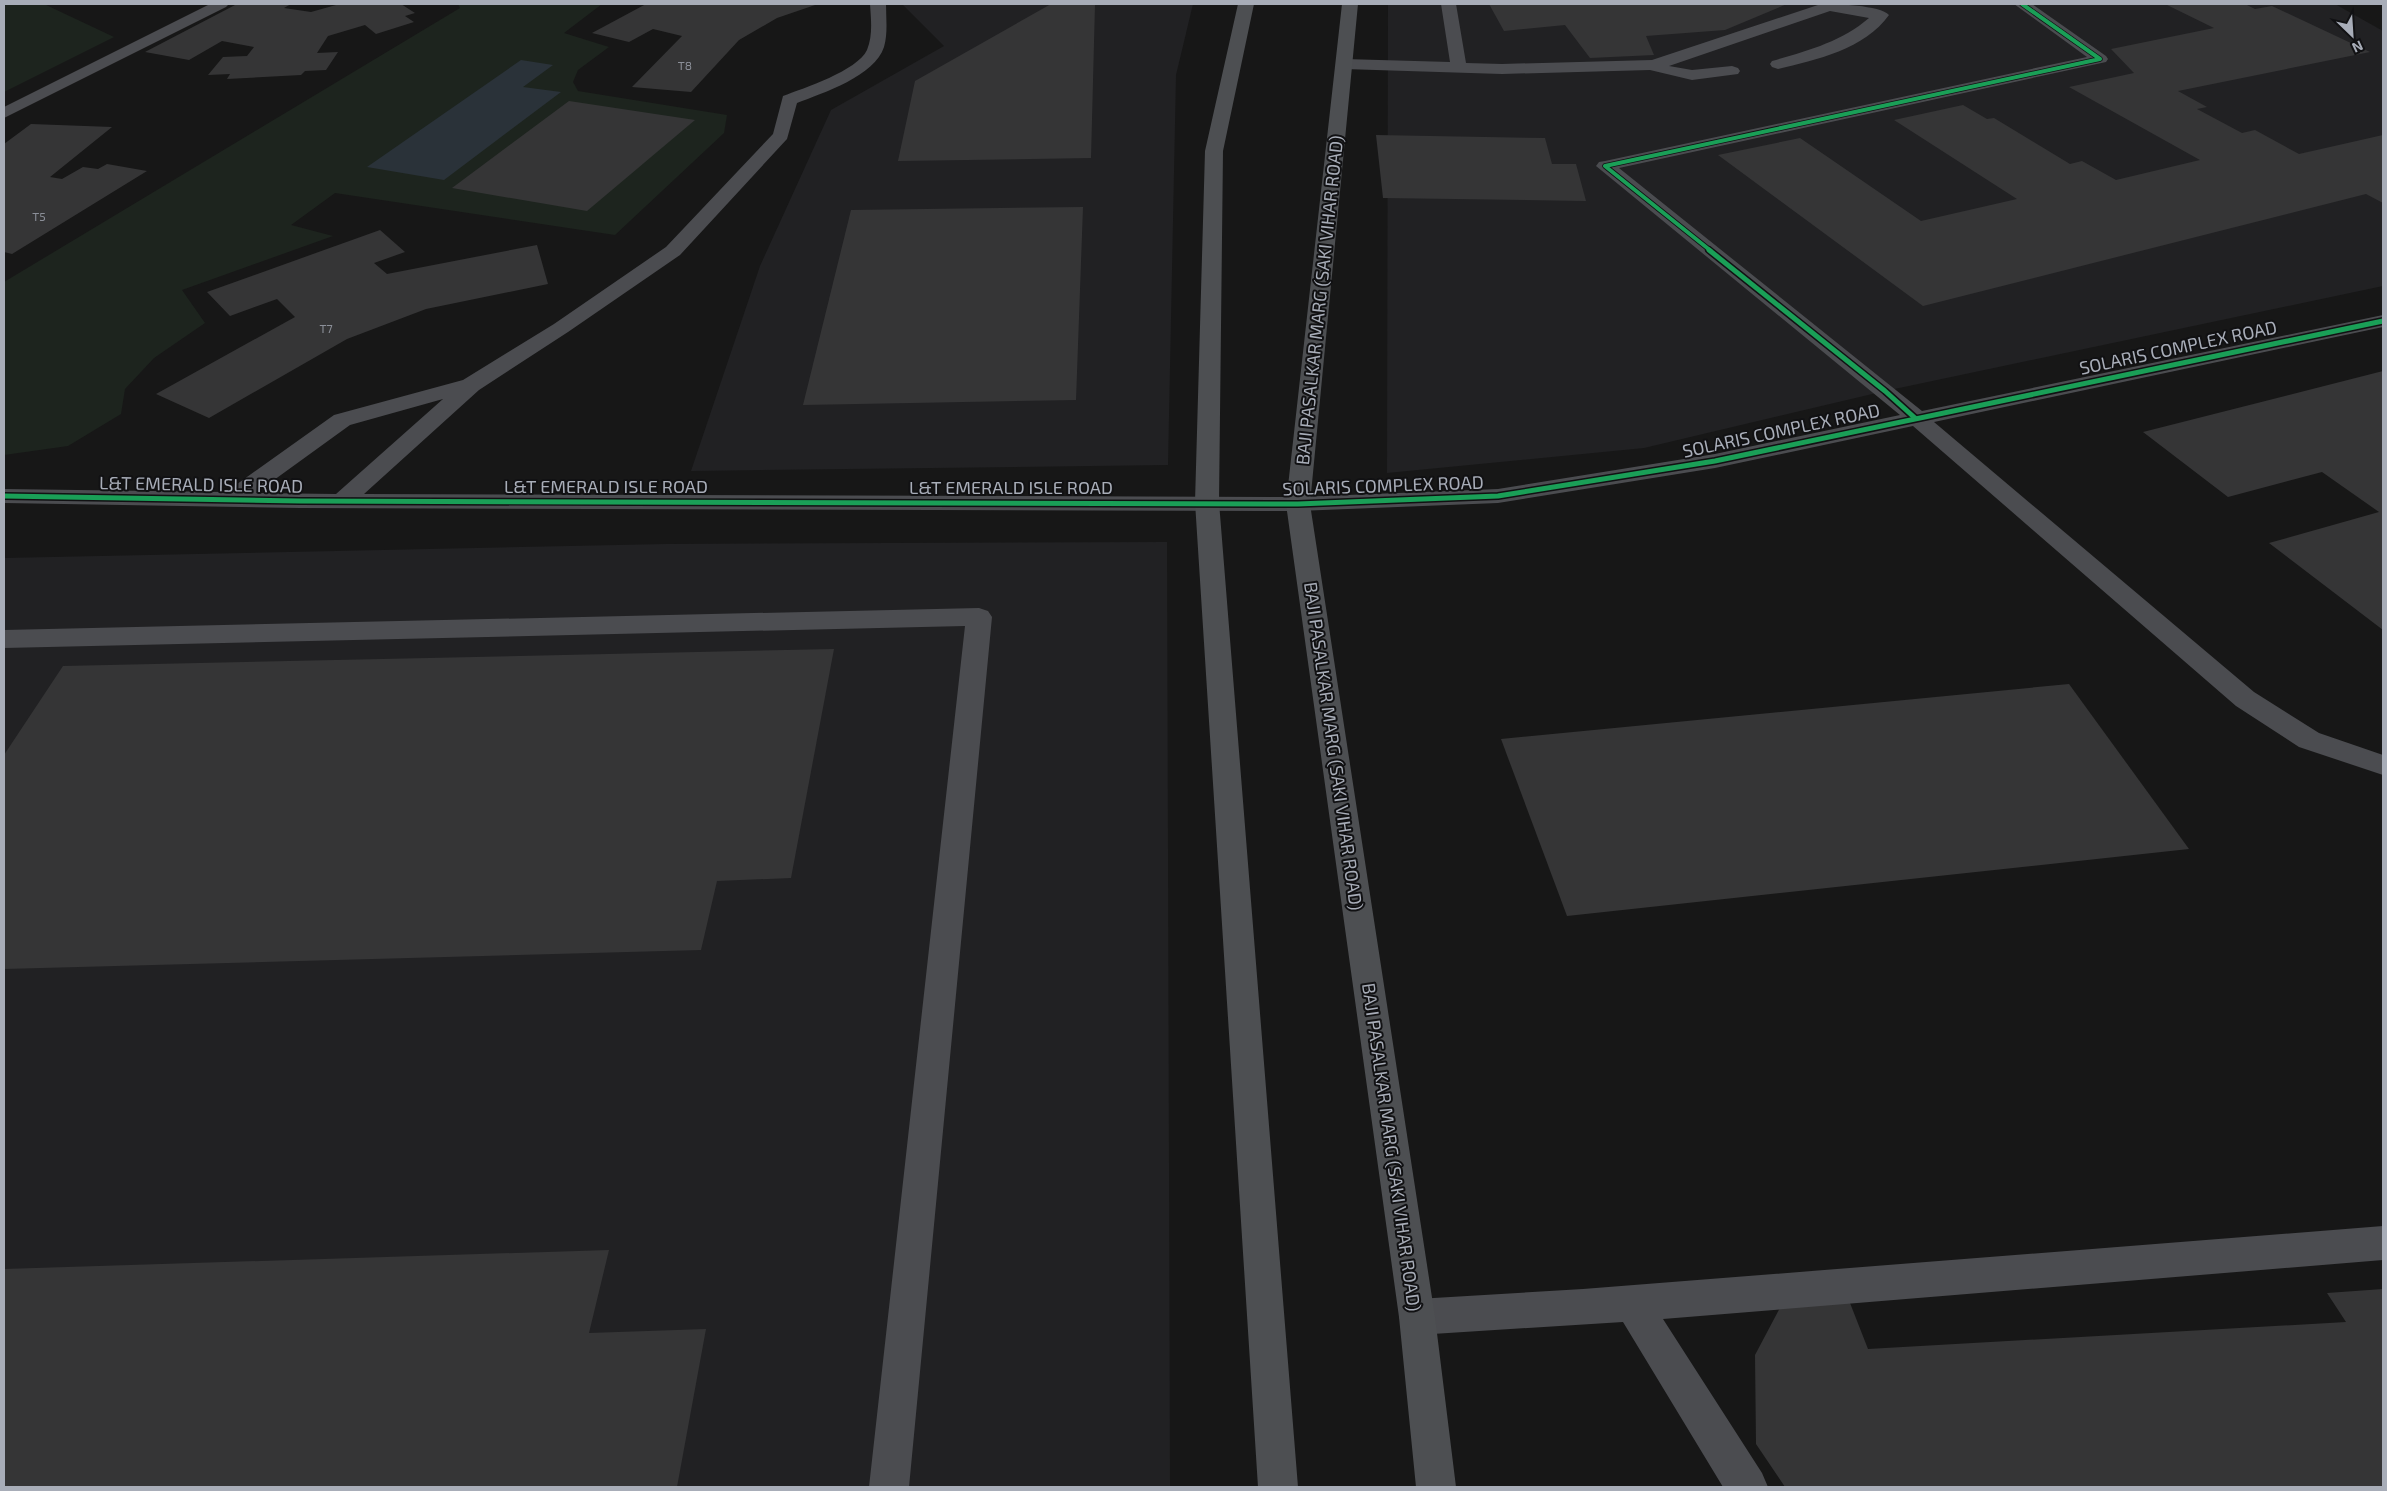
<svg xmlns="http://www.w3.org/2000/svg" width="2387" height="1491" font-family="'Exo 2',sans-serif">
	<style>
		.built { fill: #212123 }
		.green { fill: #1d241e }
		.water { fill: #2a3239 }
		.building { fill: #353536 }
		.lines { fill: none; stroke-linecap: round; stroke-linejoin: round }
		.minor { fill: #4b4c50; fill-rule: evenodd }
		.major { fill: #4d4f52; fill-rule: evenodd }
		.cycleway-far1-casing { stroke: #111113; stroke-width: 5.5 }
		.cycleway-casing { stroke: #111113; stroke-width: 8 }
		.cycleway-far1 { stroke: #1a9f57; stroke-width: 4 }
		.cycleway { stroke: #1a9f57; stroke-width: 5 }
		.labels { text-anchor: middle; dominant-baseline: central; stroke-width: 4; stroke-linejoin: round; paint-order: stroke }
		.far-number-label { font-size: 12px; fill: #8b8f98 }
		.street-label { font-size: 18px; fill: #a8adb8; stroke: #111113 }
	</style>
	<rect width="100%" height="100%" fill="#171717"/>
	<!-- built -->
	<g class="built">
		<path d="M 902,4 L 1193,4 L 1176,75 L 1168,465 L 691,471 L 760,266 L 831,110 L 944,46 Z"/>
		<path d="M 1388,4 L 2335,4 L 2383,31 L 2383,286 L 1885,391 L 1644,448 L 1387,473 Z"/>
		<path d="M 1167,542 L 1170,1487 L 4,1487 L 4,558 L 666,544 Z"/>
	</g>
	<!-- green -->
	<g class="green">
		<path d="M 4,4 L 44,4 L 114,37 L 4,92 Z"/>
		<path d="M 458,4 L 602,4 L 564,33 L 609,47 L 578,70 L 573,82 L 578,91 L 727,115 L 724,133 L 615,235 L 335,193 L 291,225 L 333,236 L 182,290 L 205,323 L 154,358 L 125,389 L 121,414 L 68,446 L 4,455 L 4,282 L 460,8 Z"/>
	</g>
	<!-- water -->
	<path class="water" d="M 521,60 L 553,65 L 523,87 L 561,92 L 444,180 L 367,167 Z"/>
	<!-- building -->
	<g class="building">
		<path d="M 237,4 L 291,4 L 284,8 L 311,12 L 336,5 L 335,4 L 401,4 L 415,13 L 405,16 L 414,22 L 376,34 L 365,25 L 328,36 L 317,53 L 338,52 L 326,70 L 305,71 L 301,75 L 227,79 L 230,74 L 208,75 L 223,57 L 247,56 L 254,47 L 222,41 L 189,60 L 145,52 Z"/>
		<path d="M 646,4 L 721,5 L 818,4 L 777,18 L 739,40 L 691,92 L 632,87 L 682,36 L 653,29 L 629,42 L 592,33 Z"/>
		<path d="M 1051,4 L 1095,4 L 1091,158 L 898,161 L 915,81 Z"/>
		<path d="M 1489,4 L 1787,4 L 1725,30 L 1646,36 L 1654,55 L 1590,58 L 1565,25 L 1504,31 Z"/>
		<path d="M 2165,4 L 2245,4 L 2255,9 L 2272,6 L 2370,52 L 2178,91 L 2207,107 L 2197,109 L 2242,133 L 2255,130 L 2299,154 L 2383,135 L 2383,203 L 2366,194 L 1923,306 L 1718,155 L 1800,138 L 1921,221 L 2017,199 L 1894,120 L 1963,105 L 1987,119 L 1994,118 L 2070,164 L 2082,161 L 2116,180 L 2200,160 L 2069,87 L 2134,73 L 2111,49 L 2214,28 Z"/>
		<path d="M 569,101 L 695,120 L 587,211 L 452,188 Z"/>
		<path d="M 31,124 L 112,127 L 50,177 L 62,179 L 83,167 L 98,169 L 107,164 L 147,171 L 12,254 L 4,252 L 4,144 Z"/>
		<path d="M 1376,135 L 1545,138 L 1552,164 L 1576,164 L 1586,201 L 1383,198 Z"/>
		<path d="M 1083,207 L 1076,400 L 803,405 L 851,210 Z"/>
		<path d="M 380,230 L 405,252 L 374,263 L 387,274 L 537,245 L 548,284 L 426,309 L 347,339 L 209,418 L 156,394 L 295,317 L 277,299 L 230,316 L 207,292 Z"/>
		<path d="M 2383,371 L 2383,630 L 2269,543 L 2379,512 L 2322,472 L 2228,497 L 2143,432 Z"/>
		<path d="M 834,649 L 791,878 L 717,881 L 701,950 L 4,969 L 4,755 L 63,666 Z"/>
		<path d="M 2069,684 L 2189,849 L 1567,916 L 1501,739 Z"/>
		<path d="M 609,1250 L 589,1333 L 706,1329 L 677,1487 L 4,1487 L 4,1269 Z"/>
		<path d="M 2383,1289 L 2383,1487 L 1785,1487 L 1756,1444 L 1755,1355 L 1782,1304 L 1850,1303 L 1868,1349 L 2346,1322 L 2327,1293 Z"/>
	</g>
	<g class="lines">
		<!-- minor -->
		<g class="minor">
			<path d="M 210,4 L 229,4 L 226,7 L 4,118 L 4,107 Z"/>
			<path d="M 870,4 L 886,4 C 886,18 888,33 884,47 C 875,76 823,93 797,103 L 787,139 L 680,255 L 568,332 L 479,390 L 364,494 L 1298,497 L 1498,489 L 1715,454 L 1900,415 L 1596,166 L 1599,162 L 1605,161 L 2087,57 L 2014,4 L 2032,4 L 2106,56 L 2108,59 L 2106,62 L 1619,168 L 1922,411 L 2383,315 L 2383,327 L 1934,422 L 2254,692 L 2319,733 L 2383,755 L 2383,775 L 2299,747 L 2236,706 L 1913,426 L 1715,468 L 1498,503 L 1298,511 L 300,508 L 4,503 L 4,489 L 226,492 L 334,415 L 463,380 L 554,324 L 666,247 L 773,134 L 783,96 C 804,88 857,71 867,50 C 873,36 871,19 870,4 ZM 443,399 L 336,494 L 256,493 L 350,425 Z"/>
			<path d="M 1441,4 L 1456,4 L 1466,63 L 1502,64 L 1652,60 L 1821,4 C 1834,4 1881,5 1889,15 C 1865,49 1816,60 1778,69 L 1772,67 L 1770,64 L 1772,61 C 1807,51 1841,42 1869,18 L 1830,11 L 1669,66 L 1692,70 L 1732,66 L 1738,68 L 1740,71 L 1738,74 L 1692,80 L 1650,70 L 1502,74 L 1344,69 L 1338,67 L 1336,64 L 1338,61 L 1344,59 L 1450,62 Z"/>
			<path d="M 979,608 L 988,611 L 992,617 L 909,1487 L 869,1487 L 965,626 L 4,648 L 4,630 Z"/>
			<path d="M 2383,1226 L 2383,1260 L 1663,1319 L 1762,1473 L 1768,1487 L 1723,1487 L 1623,1322 L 1417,1335 L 1404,1330 L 1399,1317 L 1404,1304 L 1417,1299 L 1583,1289 Z"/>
		</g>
		<!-- major -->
		<g class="major">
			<path d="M 1238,4 L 1254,4 L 1223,151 L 1219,502 L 1298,1487 L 1258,1487 L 1195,502 L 1205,151 Z"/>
			<path d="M 1342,4 L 1358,4 L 1310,504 L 1435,1317 L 1456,1487 L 1416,1487 L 1399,1317 L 1286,504 Z"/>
		</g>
		<!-- cycleway-far1 casing -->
		<g class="cycleway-far1-casing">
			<path id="cycleway-far1" d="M 1711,251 L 1605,166 L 2100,59 L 2022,4"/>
		</g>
		<!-- cycleway casing -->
		<g class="cycleway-casing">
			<g id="cycleway">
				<path d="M 1709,250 L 1885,391 L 1915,418"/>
				<path d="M 4,496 L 300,501 L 1298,504 L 1498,496 L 1715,461 L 2383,321"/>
			</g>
		</g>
		<!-- cycleway-far1 -->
		<use href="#cycleway-far1" class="cycleway-far1"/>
		<!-- cycleway -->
		<use href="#cycleway" class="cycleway"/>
	</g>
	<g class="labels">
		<!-- far-number labels -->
		<g class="far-number-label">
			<text x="685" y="65">T8</text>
			<text x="39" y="216">T5</text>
			<text x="326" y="328">T7</text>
		</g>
		<!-- street labels -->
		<g class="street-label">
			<text transform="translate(1319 300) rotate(-84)">BAJI PASALKAR MARG (SAKI VIHAR ROAD)</text>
			<text transform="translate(2178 347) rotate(-12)">SOLARIS COMPLEX ROAD</text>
			<text transform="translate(1781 430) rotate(-12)">SOLARIS COMPLEX ROAD</text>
			<text transform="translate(201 484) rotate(1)">L&amp;T EMERALD ISLE ROAD</text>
			<text transform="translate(1383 485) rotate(-2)">SOLARIS COMPLEX ROAD</text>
			<text x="606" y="486">L&amp;T EMERALD ISLE ROAD</text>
			<text x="1011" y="487">L&amp;T EMERALD ISLE ROAD</text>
			<text transform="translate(1334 746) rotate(82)">BAJI PASALKAR MARG (SAKI VIHAR ROAD)</text>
			<text transform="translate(1392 1147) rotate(82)">BAJI PASALKAR MARG (SAKI VIHAR ROAD)</text>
		</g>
	</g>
	<!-- border -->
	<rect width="2387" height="1491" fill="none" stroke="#a8adb8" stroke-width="10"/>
	<!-- north arrow -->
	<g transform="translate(2352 35) rotate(155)" stroke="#111113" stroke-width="4" paint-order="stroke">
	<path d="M0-4L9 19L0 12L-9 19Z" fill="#a8adb8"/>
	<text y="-8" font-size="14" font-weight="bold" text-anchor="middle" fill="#a8adb8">N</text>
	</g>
</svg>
